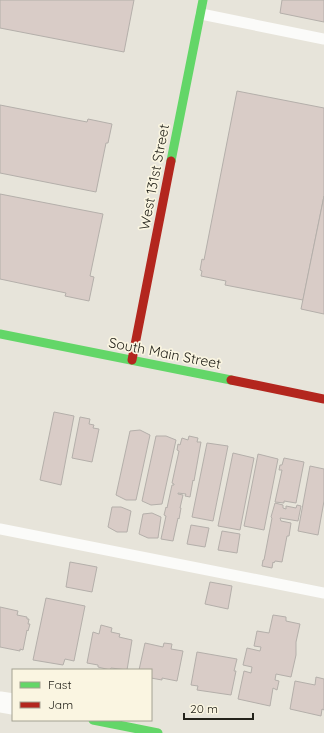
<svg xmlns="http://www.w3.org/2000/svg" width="324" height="733" font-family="Quicksand,sans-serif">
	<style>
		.building { fill: #d9ccc7; stroke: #b4afaa }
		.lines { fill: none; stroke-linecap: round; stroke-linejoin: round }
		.lane { stroke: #fbfbf9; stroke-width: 11 }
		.street { stroke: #fbfbf9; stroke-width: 21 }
		.fast { stroke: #63d668; stroke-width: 9 }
		.jam { stroke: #b3261e; stroke-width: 9 }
		.labels { text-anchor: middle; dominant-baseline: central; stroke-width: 3.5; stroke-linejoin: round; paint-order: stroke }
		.street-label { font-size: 14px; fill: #24231b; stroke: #faf5e1 }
	</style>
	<rect width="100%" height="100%" fill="#e7e4da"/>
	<!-- building -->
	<g class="building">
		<path d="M 0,0 L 134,0 L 124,52 L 0,28 Z"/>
		<path d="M 282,0 L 324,0 L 324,22 L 280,13 Z"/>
		<path d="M 237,91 L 324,108 L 324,196 L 303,300 L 225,285 L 226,281 L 201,276 L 202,271 L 200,270 L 202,259 L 204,260 Z"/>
		<path d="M 0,105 L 87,122 L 88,119 L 112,124 L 108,143 L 106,143 L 96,192 L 0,173 Z"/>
		<path d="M 0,194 L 103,214 L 90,276 L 94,277 L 89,301 L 65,296 L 66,293 L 0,279 Z"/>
		<path d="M 324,196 L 324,314 L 301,309 Z"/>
		<path d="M 54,412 L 74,416 L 61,485 L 40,480 Z"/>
		<path d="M 80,417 L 90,419 L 89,424 L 94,425 L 93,428 L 99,429 L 92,462 L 72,458 Z"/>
		<path d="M 140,430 L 150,435 L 136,500 L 126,500 L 116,495 L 130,431 Z"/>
		<path d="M 156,436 L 166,436 L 176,440 L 162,504 L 151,505 L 142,501 Z"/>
		<path d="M 189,436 L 198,438 L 197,442 L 201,442 L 194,481 L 193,480 L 190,497 L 185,496 L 186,494 L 178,493 L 178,494 L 183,495 L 180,508 L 181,508 L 179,519 L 178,518 L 173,541 L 161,539 L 166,516 L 164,515 L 166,507 L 167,508 L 172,485 L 174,485 L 174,484 L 172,483 L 179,451 L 177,450 L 178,444 L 180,445 L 182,438 L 188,440 Z"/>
		<path d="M 207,443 L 228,446 L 213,521 L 192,517 Z"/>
		<path d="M 233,453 L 254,458 L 240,530 L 218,526 Z"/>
		<path d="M 258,454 L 278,459 L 264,530 L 244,526 Z"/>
		<path d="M 284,458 L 304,462 L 296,503 L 284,501 L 284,503 L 275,502 L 282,470 L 279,470 L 280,465 L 282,465 Z"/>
		<path d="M 310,466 L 324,469 L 324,501 L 318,535 L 298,531 Z"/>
		<path d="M 275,503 L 283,505 L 283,508 L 286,509 L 286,506 L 296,508 L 297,505 L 301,506 L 298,521 L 280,518 L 281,521 L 291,523 L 289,536 L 287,536 L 282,562 L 275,561 L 274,563 L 273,562 L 272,568 L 262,566 L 263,560 L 264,560 L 272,518 L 271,517 Z"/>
		<path d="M 112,507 L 121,507 L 131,511 L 127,532 L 117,532 L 108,527 Z"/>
		<path d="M 152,513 L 161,517 L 158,538 L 148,538 L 139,534 L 143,514 Z"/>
		<path d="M 191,525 L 209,528 L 205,547 L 187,544 Z"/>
		<path d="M 222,531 L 240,534 L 237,553 L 218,550 Z"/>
		<path d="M 70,562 L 97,567 L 92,592 L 66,587 Z"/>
		<path d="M 210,582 L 232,586 L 228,609 L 205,604 Z"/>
		<path d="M 46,598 L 85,606 L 74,661 L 65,659 L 63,665 L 33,660 Z"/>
		<path d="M 0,607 L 18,611 L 17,615 L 27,617 L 27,619 L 29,619 L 28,624 L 30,624 L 28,631 L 27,630 L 23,650 L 20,649 L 20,651 L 0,647 Z"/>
		<path d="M 273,615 L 286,617 L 286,621 L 300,624 L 296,642 L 296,655 L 291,677 L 276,674 L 275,680 L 279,681 L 277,690 L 273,688 L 270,706 L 238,699 L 244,671 L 251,673 L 252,667 L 243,665 L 247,648 L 260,651 L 261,647 L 254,646 L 257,631 L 269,633 Z"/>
		<path d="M 101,625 L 112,628 L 111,632 L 120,634 L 119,637 L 132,640 L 127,670 L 111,668 L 110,670 L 98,667 L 98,665 L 87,663 L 93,632 L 99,634 Z"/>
		<path d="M 145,643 L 163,647 L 164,643 L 172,644 L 171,649 L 183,651 L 177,681 L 162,678 L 162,680 L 151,678 L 151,670 L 139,670 Z"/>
		<path d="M 197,652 L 237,659 L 234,671 L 236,671 L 231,695 L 197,690 L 198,686 L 191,685 Z"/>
		<path d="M 316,677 L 324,679 L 324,710 L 322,709 L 321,716 L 290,709 L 295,681 L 315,685 Z"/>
	</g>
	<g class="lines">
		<!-- lane -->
		<g class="lane">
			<path d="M 201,14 L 324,39"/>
			<path d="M 0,529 L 324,593"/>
		</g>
		<!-- street -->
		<path class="street" d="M 0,702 L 13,704"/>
		<!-- fast -->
		<g class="fast">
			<path d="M 171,161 L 203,0"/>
			<path d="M 0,334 L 231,380"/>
			<path d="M 93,720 L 158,733"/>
		</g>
		<!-- jam -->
		<g class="jam">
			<path d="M 132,360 L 171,161"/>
			<path d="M 231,380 L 324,399"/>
		</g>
	</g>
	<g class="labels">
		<!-- street labels -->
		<g class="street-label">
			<text transform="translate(154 177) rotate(-79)">West 131st Street</text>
			<text transform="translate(165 353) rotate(11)">South Main Street</text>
		</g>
	</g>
	<!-- legend -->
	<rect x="12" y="669" width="140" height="52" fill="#faf5e1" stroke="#a4a192"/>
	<rect x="20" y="682" width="20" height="6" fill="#63d668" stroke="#a4a192"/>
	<text x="48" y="689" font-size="12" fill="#24231b">Fast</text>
	<rect x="20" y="702" width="20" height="6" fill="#b3261e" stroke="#a4a192"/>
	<text x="48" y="709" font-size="12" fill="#24231b">Jam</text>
	<!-- scale -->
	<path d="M184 713v6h69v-6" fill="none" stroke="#24231b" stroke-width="2"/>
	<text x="190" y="713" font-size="12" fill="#24231b" stroke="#faf5e1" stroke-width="3" paint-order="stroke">20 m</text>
</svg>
